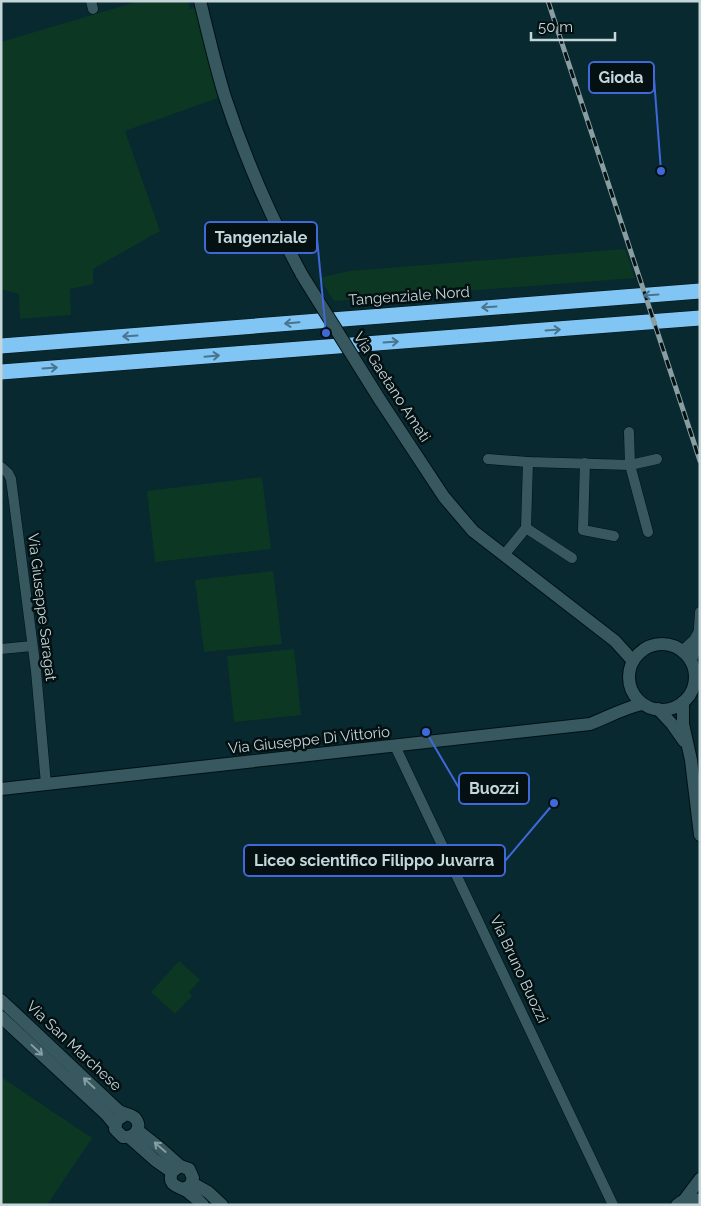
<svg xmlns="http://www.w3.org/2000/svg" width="701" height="1206" font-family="Raleway,sans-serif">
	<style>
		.green { fill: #0c3723 }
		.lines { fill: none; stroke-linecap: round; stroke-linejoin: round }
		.minor-casing { stroke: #001115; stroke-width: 11 }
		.tertiary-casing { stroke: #001115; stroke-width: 14 }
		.motorway-casing { stroke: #001115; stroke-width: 16 }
		.minor { stroke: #37585f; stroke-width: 10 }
		.tertiary { stroke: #37585f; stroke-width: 12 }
		.motorway { stroke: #81c5f4; stroke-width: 15 }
		.rail-casing { stroke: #889ea3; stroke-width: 5 }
		.rail { stroke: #041012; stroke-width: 3; stroke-dasharray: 9; stroke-linecap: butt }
		.tertiary-bridge-casing { stroke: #001115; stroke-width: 14; stroke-linecap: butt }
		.tertiary-bridge { stroke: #37585f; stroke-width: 12 }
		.oneway { stroke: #49748e }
		.oneway2 { stroke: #859da3 }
		.labels { text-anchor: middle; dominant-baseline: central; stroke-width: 5; stroke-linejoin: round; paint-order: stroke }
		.street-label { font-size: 15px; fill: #c5d6da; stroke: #041012 }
		.leader { fill: none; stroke: #3f69d8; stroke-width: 2 }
		.callout-dot { fill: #3f69d8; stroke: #041012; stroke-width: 2 }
		.callout { fill: #041012; stroke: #3f69d8; stroke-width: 2 }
		.callout-label { font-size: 16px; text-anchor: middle; font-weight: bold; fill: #c5d6da }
	</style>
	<rect width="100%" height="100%" fill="#07292f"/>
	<!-- green -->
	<g class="green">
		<path d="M 139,1 L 188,1 L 190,9 L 195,8 L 218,98 L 125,131 L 160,231 L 93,269 L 93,284 L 70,289 L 71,315 L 20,319 L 19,294 L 1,289 L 1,42 Z"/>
		<path d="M 625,249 L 635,278 L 334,301 L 319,278 L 349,271 Z"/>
		<path d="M 262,477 L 271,549 L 155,562 L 147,491 Z"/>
		<path d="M 273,571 L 282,644 L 204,652 L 195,580 Z"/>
		<path d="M 294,649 L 301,715 L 234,722 L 227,656 Z"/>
		<path d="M 179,961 L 200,980 L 189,992 L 192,996 L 175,1014 L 151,992 Z"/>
		<path d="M 1,1077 L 92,1138 L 47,1205 L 1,1205 Z"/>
	</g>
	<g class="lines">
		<!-- minor casing -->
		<g class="minor-casing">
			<g id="minor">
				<path d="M 91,1 L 93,9"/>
				<path d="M 629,432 L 630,465 L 648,532"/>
				<path d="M 488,459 L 528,462 L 630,465 L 657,459"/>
				<path d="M 585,463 L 583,530 L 614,536"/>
				<path d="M 1,467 L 8,473 L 11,479 L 36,671 L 46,784"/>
				<path d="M 526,528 L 572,558"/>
				<path d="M 504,555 L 526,528 L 528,462"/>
				<path d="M 1,649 L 32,646"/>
				<path d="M 682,651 L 694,640 L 698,633"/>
				<path d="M 691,663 L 698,643 L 700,612"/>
				<path d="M 395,746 L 613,1205"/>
			</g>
		</g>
		<!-- tertiary casing -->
		<g class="tertiary-casing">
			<g id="tertiary">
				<path d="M 200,1 C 208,33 215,65 225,97 C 245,158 271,218 302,275"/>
				<path d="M 380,400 L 444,497 L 473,531 L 615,641 L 633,661"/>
				<circle cx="662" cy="677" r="33"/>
				<path d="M 683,702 L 683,724 L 691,760 L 700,835"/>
				<path d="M 658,709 L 672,724 L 684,741"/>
				<path d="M 1,789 L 590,724 C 608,717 624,708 642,704"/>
				<path d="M 1,1000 L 119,1111 C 124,1114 131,1114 135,1118 C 144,1129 133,1138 123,1137 L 115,1129 L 117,1120 L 125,1115"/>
				<path d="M 1,1017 L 106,1114 L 115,1125"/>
				<path d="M 137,1130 L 160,1148 L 180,1166"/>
				<path d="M 129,1137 L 155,1160 L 172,1172"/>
				<path d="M 192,1183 L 208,1192 L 222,1205"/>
				<path d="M 183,1189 L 190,1186 L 193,1178 L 189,1169 L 180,1166 L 172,1172 C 167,1186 178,1186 187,1191 C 192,1195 198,1200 203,1205"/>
				<path d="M 685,1199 L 700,1179"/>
				<path d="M 677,1205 C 684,1199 692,1197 700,1201"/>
			</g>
		</g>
		<!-- motorway casing -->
		<g class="motorway-casing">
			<g id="motorway">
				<path d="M 1,346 L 700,291"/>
				<path d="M 1,372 L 700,318"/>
			</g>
		</g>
		<!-- minor -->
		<use href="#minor" class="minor"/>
		<!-- tertiary -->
		<use href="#tertiary" class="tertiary"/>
		<!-- motorway -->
		<use href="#motorway" class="motorway"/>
		<!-- rail casing -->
		<g class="rail-casing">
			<path id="rail" d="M 548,1 L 700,461"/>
		</g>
		<!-- rail -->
		<use href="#rail" class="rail"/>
		<!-- tertiary-bridge casing -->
		<g class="tertiary-bridge-casing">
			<path id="tertiary-bridge" d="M 302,275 L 380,400"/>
		</g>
		<!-- tertiary-bridge -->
		<use href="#tertiary-bridge" class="tertiary-bridge"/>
	</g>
	<!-- one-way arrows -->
	<defs><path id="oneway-shaft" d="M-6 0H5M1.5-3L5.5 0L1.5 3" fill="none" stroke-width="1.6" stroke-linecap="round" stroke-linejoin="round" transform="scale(1.25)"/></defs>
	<g class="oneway">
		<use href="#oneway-shaft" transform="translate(651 295) rotate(176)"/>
		<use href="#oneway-shaft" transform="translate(489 307) rotate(176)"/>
		<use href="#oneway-shaft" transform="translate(292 323) rotate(175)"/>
		<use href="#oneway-shaft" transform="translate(553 330) rotate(-4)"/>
		<use href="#oneway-shaft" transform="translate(130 336) rotate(176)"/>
		<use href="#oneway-shaft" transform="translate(391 342) rotate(-4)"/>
		<use href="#oneway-shaft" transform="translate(212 356) rotate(-5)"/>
		<use href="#oneway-shaft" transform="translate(50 368) rotate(-4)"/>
	</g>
	<g class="oneway2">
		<use href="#oneway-shaft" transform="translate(37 1050) rotate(43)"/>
		<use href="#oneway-shaft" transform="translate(89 1083) rotate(-137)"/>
		<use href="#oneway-shaft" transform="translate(160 1147) rotate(-139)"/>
	</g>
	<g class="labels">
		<!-- street labels -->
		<g class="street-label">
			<text transform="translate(409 296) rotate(-4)">Tangenziale Nord</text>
			<text transform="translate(392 387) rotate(57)">Via Gaetano Amati</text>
			<text transform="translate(42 607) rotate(83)">Via Giuseppe Saragat</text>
			<text transform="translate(309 740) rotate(-6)">Via Giuseppe Di Vittorio</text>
			<text transform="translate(519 969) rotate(65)">Via Bruno Buozzi</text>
			<text transform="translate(74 1046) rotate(43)">Via San Marchese</text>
		</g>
	</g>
	<!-- callouts -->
	<path class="leader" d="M661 171L654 78M326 333L317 238M426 732L459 788M554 803L505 861"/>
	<g class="callout-dot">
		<circle cx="661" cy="171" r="5"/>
		<circle cx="326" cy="333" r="5"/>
		<circle cx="426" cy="732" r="5"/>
		<circle cx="554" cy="803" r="5"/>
	</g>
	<g class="callout">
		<rect x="589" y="62" width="65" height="31" rx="5"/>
		<rect x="205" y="222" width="112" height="31" rx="5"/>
		<rect x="459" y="773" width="70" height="31" rx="5"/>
		<rect x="244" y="845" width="261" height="31" rx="5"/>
	</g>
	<g class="callout-label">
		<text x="621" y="83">Gioda</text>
		<text x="261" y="243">Tangenziale</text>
		<text x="494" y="794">Buozzi</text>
		<text x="374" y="866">Liceo scientifico Filippo Juvarra</text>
	</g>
	<!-- border -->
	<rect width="701" height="1206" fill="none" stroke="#c5d6da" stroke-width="5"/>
	<!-- scale -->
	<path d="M531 32v8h84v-8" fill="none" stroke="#c5d6da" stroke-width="2.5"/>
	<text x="538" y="32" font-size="15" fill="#c5d6da" stroke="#041012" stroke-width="4" paint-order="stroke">50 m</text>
</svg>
